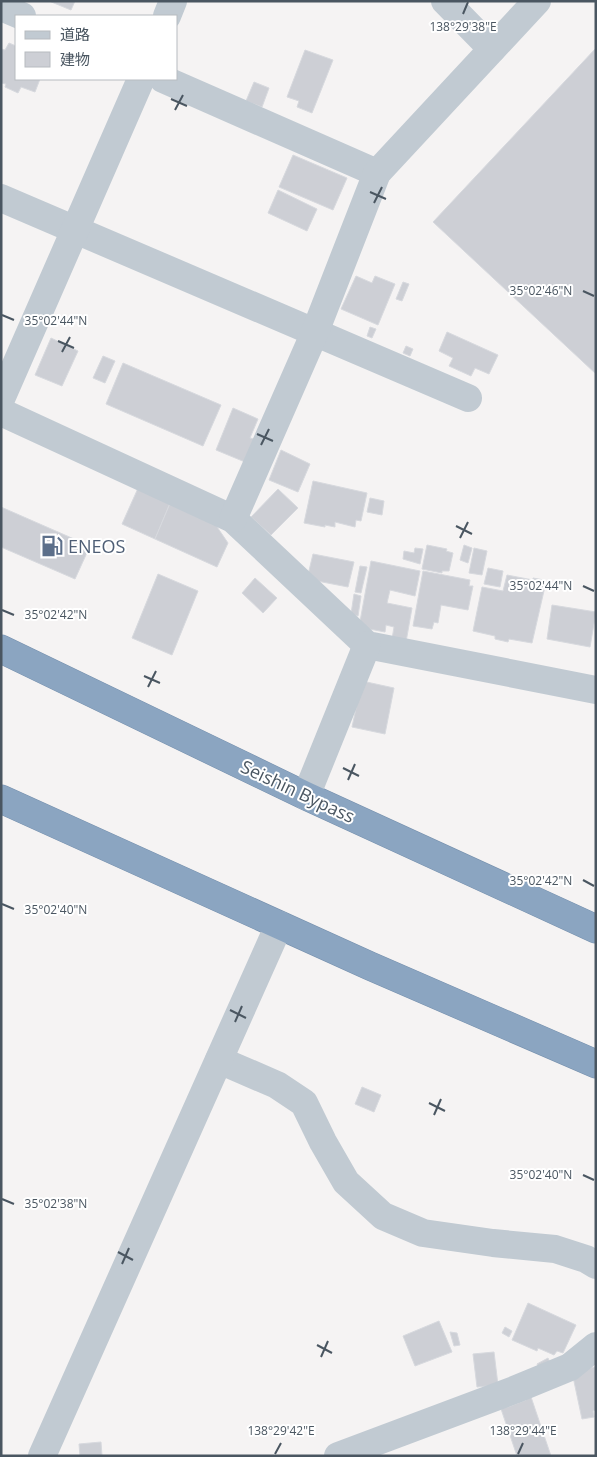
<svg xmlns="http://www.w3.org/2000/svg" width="597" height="1457" font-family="'Open Sans','Noto Sans JP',sans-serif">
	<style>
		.building { fill: #cdcfd5; stroke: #d7d9de }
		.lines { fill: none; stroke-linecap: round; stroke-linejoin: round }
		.highway-casing { stroke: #7690ad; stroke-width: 29 }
		.minor { stroke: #c1cad2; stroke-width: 28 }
		.highway { stroke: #8ba5c1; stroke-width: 28 }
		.ticks { fill: none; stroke: #4a5661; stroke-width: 2 }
		.labels { text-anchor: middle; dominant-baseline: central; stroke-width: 4; stroke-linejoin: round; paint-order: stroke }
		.service-label { font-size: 18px; fill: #4e5e75; stroke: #fff; text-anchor: start }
		.street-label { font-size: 18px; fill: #4a5661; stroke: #fff }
		.ticks-label { font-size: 12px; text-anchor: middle; fill: #4a5661; stroke: #fff; stroke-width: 4; stroke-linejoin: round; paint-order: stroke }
	</style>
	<rect width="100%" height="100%" fill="#f5f3f3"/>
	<!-- building -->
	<g class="building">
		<path d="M 49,1 L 75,1 L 71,10 Z"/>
		<path d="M 9,43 L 16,46 L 16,44 L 16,79 L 40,79 L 35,92 L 21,87 L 18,93 L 5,87 L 6,84 L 1,83 L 1,49 L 5,50 Z"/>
		<path d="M 596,48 L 596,374 L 433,222 Z"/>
		<path d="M 305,50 L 333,60 L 312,113 L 297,107 L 299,101 L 287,97 Z"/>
		<path d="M 254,82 L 269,88 L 262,107 L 246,101 Z"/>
		<path d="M 293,155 L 347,178 L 333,210 L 279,187 Z"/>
		<path d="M 278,190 L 317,209 L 307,231 L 268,213 Z"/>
		<path d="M 356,276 L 372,283 L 375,276 L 395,284 L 378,325 L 341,309 Z"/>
		<path d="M 403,282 L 409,284 L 402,301 L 396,299 Z"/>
		<path d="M 370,327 L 376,329 L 372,338 L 367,336 Z"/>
		<path d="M 447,332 L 498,355 L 489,374 L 475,368 L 471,376 L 449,366 L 453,358 L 439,351 Z"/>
		<path d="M 51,338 L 78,351 L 62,386 L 35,375 Z"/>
		<path d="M 406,346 L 413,349 L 410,356 L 403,353 Z"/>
		<path d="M 103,356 L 115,361 L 105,383 L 93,378 Z"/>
		<path d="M 123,363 L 221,405 L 203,446 L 106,404 Z"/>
		<path d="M 233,408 L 258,419 L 250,438 L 254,439 L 245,462 L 216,450 Z"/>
		<path d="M 281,450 L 310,464 L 298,492 L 269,480 Z"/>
		<path d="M 313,481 L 367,493 L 361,521 L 356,520 L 355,527 L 335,522 L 335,527 L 325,525 L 325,527 L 304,523 Z"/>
		<path d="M 139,486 L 171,501 L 155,539 L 122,524 Z"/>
		<path d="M 278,489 L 298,508 L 271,535 L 251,517 Z"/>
		<path d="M 370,498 L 384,501 L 382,515 L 367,512 Z"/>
		<path d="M 171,501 L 211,518 L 228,543 L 217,567 L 155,539 Z"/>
		<path d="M 1,507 L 90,546 L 75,579 L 1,547 Z"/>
		<path d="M 427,545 L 447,549 L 446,551 L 453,553 L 449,571 L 442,571 L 442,573 L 422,569 Z"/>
		<path d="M 464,545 L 472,548 L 468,563 L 460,560 Z"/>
		<path d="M 415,548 L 423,549 L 420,564 L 403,559 L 404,551 L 414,553 Z"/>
		<path d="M 474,548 L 487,551 L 482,575 L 469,573 Z"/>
		<path d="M 313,554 L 354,562 L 348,587 L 307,579 Z"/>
		<path d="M 371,561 L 420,571 L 415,596 L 390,590 L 387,603 L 412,608 L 406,642 L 392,639 L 394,627 L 386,625 L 385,632 L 359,627 Z"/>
		<path d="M 360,566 L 367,567 L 361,593 L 355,592 Z"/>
		<path d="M 488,568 L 503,571 L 500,587 L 484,584 Z"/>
		<path d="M 423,571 L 470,580 L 469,586 L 473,586 L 468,610 L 441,605 L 438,623 L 434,622 L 432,629 L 413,626 Z"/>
		<path d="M 158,574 L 198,591 L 172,655 L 132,638 Z"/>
		<path d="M 507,575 L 533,580 L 533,578 L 544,580 L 543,582 L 546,582 L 532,643 L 509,639 L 508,642 L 495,639 L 495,636 L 473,631 L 482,587 L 503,591 Z"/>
		<path d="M 255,578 L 277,598 L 263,613 L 242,593 Z"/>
		<path d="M 354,594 L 361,596 L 358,616 L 351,614 Z"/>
		<path d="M 552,605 L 596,612 L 590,647 L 547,639 Z"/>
		<path d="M 362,681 L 394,688 L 385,734 L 352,727 Z"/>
		<path d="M 362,1087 L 381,1095 L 374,1112 L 355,1104 Z"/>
		<path d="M 528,1303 L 576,1325 L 563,1353 L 557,1351 L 554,1355 L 538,1348 L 537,1351 L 512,1340 Z"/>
		<path d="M 439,1321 L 452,1352 L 415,1366 L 403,1336 Z"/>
		<path d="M 505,1327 L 512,1331 L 509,1337 L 502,1333 Z"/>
		<path d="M 450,1332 L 457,1333 L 460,1345 L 454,1346 Z"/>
		<path d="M 494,1352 L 498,1385 L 477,1387 L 473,1354 Z"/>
		<path d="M 548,1358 L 551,1365 L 540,1370 L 537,1364 Z"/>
		<path d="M 595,1367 L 596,1410 L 593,1411 L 594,1417 L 582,1419 L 572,1372 Z"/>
		<path d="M 530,1394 L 551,1456 L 517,1456 L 500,1406 L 508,1407 L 526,1400 L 525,1396 Z"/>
		<path d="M 101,1442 L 102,1456 L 80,1456 L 79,1444 Z"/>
	</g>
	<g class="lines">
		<!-- highway casing -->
		<g class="highway-casing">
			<g id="highway">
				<path d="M 1,649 L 306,796 L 596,929"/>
				<path d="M 1,799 L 370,966 L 596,1064"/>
			</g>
		</g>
		<!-- minor -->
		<g class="minor">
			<path d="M 445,1 L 492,49"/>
			<path d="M 1,7 L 22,16"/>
			<path d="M 167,16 L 173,1"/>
			<path d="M 163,79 L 377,173"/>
			<path d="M 1,198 L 468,398"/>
			<path d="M 1,399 L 141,79"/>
			<path d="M 1,412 L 233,519 L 367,645 L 596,690"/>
			<path d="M 233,519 L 315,332 L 377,173 L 537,1"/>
			<path d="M 306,796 L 367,645"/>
			<path d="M 219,1060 L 277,1085 L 304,1103 L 323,1142 L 346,1182 L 383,1216 L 423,1233 L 493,1243 L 555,1249 L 586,1259 L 596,1265"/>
			<path d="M 42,1456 L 279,925"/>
			<path d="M 338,1456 L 514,1390 L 570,1367 L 596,1346"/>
		</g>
		<!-- highway -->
		<use href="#highway" class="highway"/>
	</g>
	<!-- ticks -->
	<path class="ticks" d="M 463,14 L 468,2M 171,99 L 187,106M 175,110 L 183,95M 370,192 L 386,199M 374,203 L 382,187M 583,291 L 594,296M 2,315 L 14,320M 58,341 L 74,348M 62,352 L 70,337M 257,434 L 273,441M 261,445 L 269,429M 456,526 L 472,534M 460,538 L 468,522M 583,586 L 594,591M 2,610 L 14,615M 144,676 L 160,683M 148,687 L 156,671M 343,768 L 359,776M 348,780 L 355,764M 583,880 L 594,886M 2,904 L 14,909M 230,1010 L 246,1018M 235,1022 L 242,1006M 429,1103 L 445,1111M 434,1115 L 441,1099M 583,1175 L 594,1180M 2,1199 L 14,1204M 118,1252 L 133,1260M 122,1264 L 129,1248M 317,1345 L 332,1353M 321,1357 L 328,1341M 275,1454 L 281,1443M 518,1454 L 523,1443"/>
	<!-- icons -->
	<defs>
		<g id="fuel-bare" transform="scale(1.725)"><path d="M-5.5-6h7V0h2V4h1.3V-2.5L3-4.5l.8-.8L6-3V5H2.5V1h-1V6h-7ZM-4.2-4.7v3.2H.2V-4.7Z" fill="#5c6f8a" stroke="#fff" stroke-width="2.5" paint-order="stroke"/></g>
	</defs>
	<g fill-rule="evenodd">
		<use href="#fuel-bare" x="52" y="546"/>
	</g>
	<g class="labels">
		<!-- service labels -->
		<g class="service-label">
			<text x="68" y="546">ENEOS</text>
		</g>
		<!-- street labels -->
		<g class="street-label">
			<text transform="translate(298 791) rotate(25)">Seishin Bypass</text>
		</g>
	</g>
	<g class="ticks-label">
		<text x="463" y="31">138°29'38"E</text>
		<text x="541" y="295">35°02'46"N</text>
		<text x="56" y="325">35°02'44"N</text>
		<text x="541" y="590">35°02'44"N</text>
		<text x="56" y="619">35°02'42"N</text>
		<text x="541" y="885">35°02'42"N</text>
		<text x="56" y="914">35°02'40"N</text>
		<text x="541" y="1179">35°02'40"N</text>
		<text x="56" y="1208">35°02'38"N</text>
		<text x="281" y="1435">138°29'42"E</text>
		<text x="523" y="1435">138°29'44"E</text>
	</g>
	<!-- border -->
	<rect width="597" height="1457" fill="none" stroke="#4a5661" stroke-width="5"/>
	<!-- legend -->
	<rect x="15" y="15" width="162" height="65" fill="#ffffff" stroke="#b7bbc0"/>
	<rect x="25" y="31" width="25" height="8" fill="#c1cad2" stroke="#b7bbc0"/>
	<text x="60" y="40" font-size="15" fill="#4a5661">道路</text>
	<rect x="25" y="52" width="25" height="15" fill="#cdcfd5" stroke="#b7bbc0"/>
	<text x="60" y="65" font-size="15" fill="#4a5661">建物</text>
</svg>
